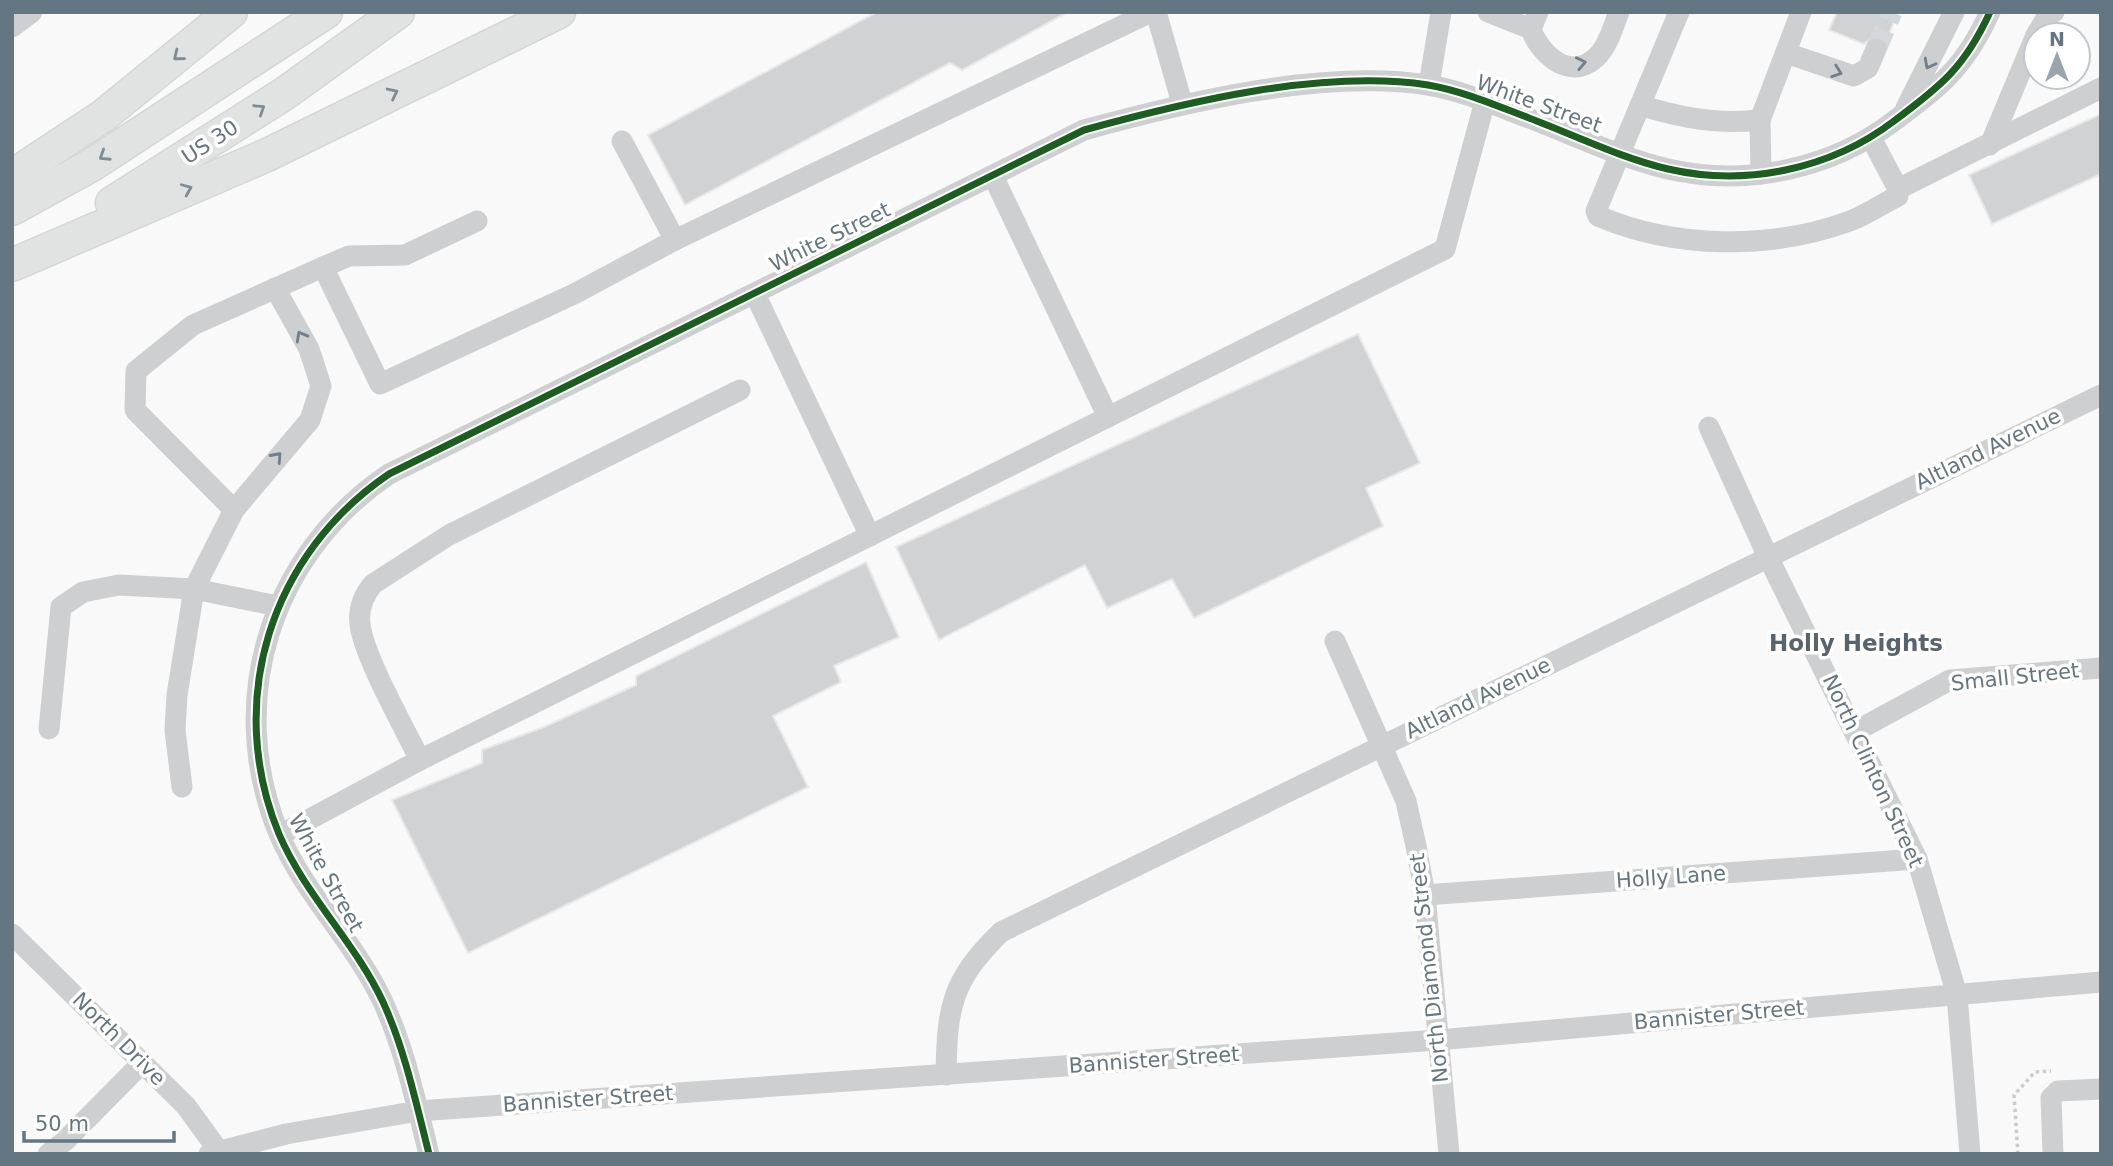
<svg xmlns="http://www.w3.org/2000/svg" width="2113" height="1166" font-family="'DejaVu Sans',sans-serif">
	<style>
		.building { fill: #d0d2d3; stroke: #e8e8e8; stroke-width: 2 }
		.lines { fill: none; stroke-linecap: round; stroke-linejoin: round }
		.minor-tunnel { stroke: #d4d8dc; stroke-width: 21; stroke-dasharray: 21 10; stroke-linecap: butt }
		.highway-casing { stroke: #d5d6d6; stroke-width: 35 }
		.path { stroke: #cbcccd; stroke-width: 3.5; stroke-dasharray: 3.5 3.5; stroke-linecap: butt }
		.minor { stroke: #cecfd0; stroke-width: 21 }
		.highway { stroke: #e1e2e2; stroke-width: 32 }
		.cycleway-casing { stroke: #fff; stroke-width: 11 }
		.cycleway { stroke: #1b5e20; stroke-width: 7 }
		.oneway { stroke: #7e8c96 }
		.oneway2 { stroke: #707f8b }
		.labels { text-anchor: middle; dominant-baseline: central; stroke-width: 7; stroke-linejoin: round; paint-order: stroke }
		.street-label { font-size: 21px; fill: #657683; stroke: #fff }
		.neighbourhood-label { font-size: 23px; font-weight: bold; fill: #57646e; stroke: #fff }
	</style>
	<rect width="100%" height="100%" fill="#f9f9f9"/>
	<!-- building -->
	<g class="building">
		<path d="M 877,12 L 1068,12 L 962,70 L 950,63 L 685,205 L 648,135 Z"/>
		<path d="M 1837,12 L 1898,12 L 1886,41 L 1874,36 L 1864,44 L 1829,30 Z"/>
		<path d="M 2101,114 L 2101,174 L 1992,224 L 1969,175 Z"/>
		<path d="M 1358,334 L 1420,463 L 1366,488 L 1383,526 L 1194,618 L 1172,579 L 1107,608 L 1085,565 L 939,640 L 896,547 Z"/>
		<path d="M 866,562 L 899,637 L 834,666 L 841,682 L 773,716 L 808,787 L 468,953 L 392,800 L 482,763 L 482,750 L 544,727 L 636,685 L 636,676 Z"/>
	</g>
	<g class="lines">
		<!-- minor-tunnel -->
		<path class="minor-tunnel" d="M 1876,49 L 1892,12"/>
		<!-- highway casing -->
		<g class="highway-casing">
			<g id="highway">
				<path d="M 12,176 L 103,116 L 231,12"/>
				<path d="M 112,203 L 284,94 L 398,12"/>
				<path d="M 12,209 L 90,166 L 326,12"/>
				<path d="M 12,265 L 267,155 L 559,12"/>
			</g>
		</g>
		<!-- path -->
		<path class="path" d="M 2018,1154 L 2014,1095 L 2035,1072 L 2051,1071"/>
		<!-- minor -->
		<g class="minor">
			<path d="M 1156,12 L 1182,103"/>
			<path d="M 1488,12 L 1531,29 L 1538,12"/>
			<path d="M 1679,12 L 1596,211 L 1598,216 C 1675,249 1771,250 1850,221 C 1866,215 1882,204 1898,196 L 1898,189 L 1871,138"/>
			<path d="M 12,27 L 32,12"/>
			<path d="M 1531,29 C 1539,53 1568,80 1593,60 C 1607,50 1613,27 1619,12"/>
			<path d="M 2036,35 L 2048,15 L 2054,12"/>
			<path d="M 1786,53 L 1854,76 L 1868,68 L 1876,49"/>
			<path d="M 1429,85 L 1441,12"/>
			<path d="M 1640,105 C 1677,117 1720,125 1760,120"/>
			<path d="M 1906,108 L 1954,12"/>
			<path d="M 622,141 L 675,240"/>
			<path d="M 1990,145 L 2036,35"/>
			<path d="M 1761,174 L 1760,120 L 1801,12"/>
			<path d="M 993,176 L 1108,417"/>
			<path d="M 1898,189 L 2101,88"/>
			<path d="M 323,267 L 349,256 L 405,255 L 477,221"/>
			<path d="M 275,288 L 309,349 L 321,386 L 310,420 L 234,510 L 194,589 L 278,606"/>
			<path d="M 755,294 L 870,536"/>
			<path d="M 1709,427 L 1767,555 L 1917,859 L 1957,995 L 1970,1154"/>
			<path d="M 234,510 L 135,410 L 136,371 L 193,325 L 323,267 L 380,384 L 574,294 L 675,240 L 1151,12"/>
			<path d="M 1335,641 L 1406,801 L 1416,846 L 1425,895 L 1449,1154"/>
			<path d="M 49,729 L 61,607 L 83,592 L 119,585 L 194,589 L 177,695 L 175,730 L 182,787"/>
			<path d="M 1856,731 L 1950,680 L 2101,668"/>
			<path d="M 420,760 C 405,729 363,655 360,624 C 358,608 363,596 373,584 L 449,535 L 740,390"/>
			<path d="M 280,835 L 420,760 L 1445,249 L 1485,101"/>
			<path d="M 1425,895 L 1917,859"/>
			<path d="M 12,934 L 186,1106 L 218,1150"/>
			<path d="M 946,1075 C 947,1007 951,981 1001,932 L 2101,395"/>
			<path d="M 48,1154 L 65,1141 L 142,1063"/>
			<path d="M 209,1154 L 286,1134 L 418,1111 L 1438,1040 L 2101,982"/>
			<path d="M 429,1154 C 416,1103 405,1050 383,1002 C 355,942 305,895 279,834 C 224,700 271,554 389,474 L 1084,130 C 1186,102 1322,69 1428,85 C 1463,91 1497,106 1529,118 C 1574,135 1621,158 1668,169 C 1746,187 1831,169 1894,121 C 1941,86 1965,67 1990,12"/>
			<path d="M 2053,1154 L 2051,1098 L 2058,1091 L 2101,1089"/>
		</g>
		<!-- highway -->
		<use href="#highway" class="highway"/>
		<!-- cycleway casing -->
		<g class="cycleway-casing">
			<path id="cycleway" d="M 429,1154 C 416,1103 405,1050 383,1002 C 355,942 305,895 279,834 C 224,700 271,554 389,474 L 1084,130 C 1186,102 1322,69 1428,85 C 1463,91 1497,106 1529,118 C 1574,135 1621,158 1668,169 C 1746,187 1831,169 1894,121 C 1941,86 1965,67 1990,12"/>
		</g>
		<!-- cycleway -->
		<use href="#cycleway" class="cycleway"/>
	</g>
	<!-- one-way arrows -->
	<defs><path id="oneway-chevron" d="M-2-3.5L2.5 0L-2 3.5" fill="none" stroke-width="1.6" stroke-linecap="round" stroke-linejoin="round" transform="scale(1.75)"/></defs>
	<g class="oneway">
		<use href="#oneway-chevron" transform="translate(178 56) rotate(141)"/>
		<use href="#oneway-chevron" transform="translate(393 93) rotate(-26)"/>
		<use href="#oneway-chevron" transform="translate(260 109) rotate(-33)"/>
		<use href="#oneway-chevron" transform="translate(104 156) rotate(147)"/>
		<use href="#oneway-chevron" transform="translate(187 189) rotate(-23)"/>
	</g>
	<g class="oneway2">
		<use href="#oneway-chevron" transform="translate(1581 63) rotate(-12)"/>
		<use href="#oneway-chevron" transform="translate(1929 64) rotate(118)"/>
		<use href="#oneway-chevron" transform="translate(1837 72) rotate(19)"/>
		<use href="#oneway-chevron" transform="translate(301 336) rotate(-119)"/>
		<use href="#oneway-chevron" transform="translate(277 457) rotate(-48)"/>
	</g>
	<g class="labels">
		<!-- street labels -->
		<g class="street-label">
			<text transform="translate(1539 104) rotate(20)">White Street</text>
			<text transform="translate(210 142) rotate(-33)">US 30</text>
			<text transform="translate(830 237) rotate(-26)">White Street</text>
			<text transform="translate(1988 449) rotate(-26)">Altland Avenue</text>
			<text transform="translate(2015 677) rotate(-6)">Small Street</text>
			<text transform="translate(1478 698) rotate(-26)">Altland Avenue</text>
			<text transform="translate(1873 771) rotate(65)">North Clinton Street</text>
			<text transform="translate(326 873) rotate(61)">White Street</text>
			<text transform="translate(1671 877) rotate(-4)">Holly Lane</text>
			<text transform="translate(1429 968) rotate(-96)">North Diamond Street</text>
			<text transform="translate(1719 1015) rotate(-5)">Bannister Street</text>
			<text transform="translate(119 1039) rotate(45)">North Drive</text>
			<text transform="translate(1154 1060) rotate(-4)">Bannister Street</text>
			<text transform="translate(588 1099) rotate(-4)">Bannister Street</text>
		</g>
		<!-- neighbourhood labels -->
		<g class="neighbourhood-label">
			<text x="1856" y="643">Holly Heights</text>
		</g>
	</g>
	<!-- border -->
	<rect width="2113" height="1166" fill="none" stroke="#657683" stroke-width="28"/>
	<!-- north arrow -->
	<g transform="translate(2057 56)"><circle r="33" fill="#ffffff" stroke="#c1c8cd" stroke-width="2"/>
	<path d="M0-5L12 26L0 18L-12 26Z" fill="#99a4ac"/>
	<text y="-10" font-size="19" font-weight="bold" text-anchor="middle" fill="#657683">N</text>
	</g>
	<!-- scale -->
	<path d="M24 1131v10h150v-10" fill="none" stroke="#657683" stroke-width="3.5"/>
	<text x="35" y="1131" font-size="21" fill="#657683" stroke="#ffffff" stroke-width="5" paint-order="stroke">50 m</text>
</svg>
